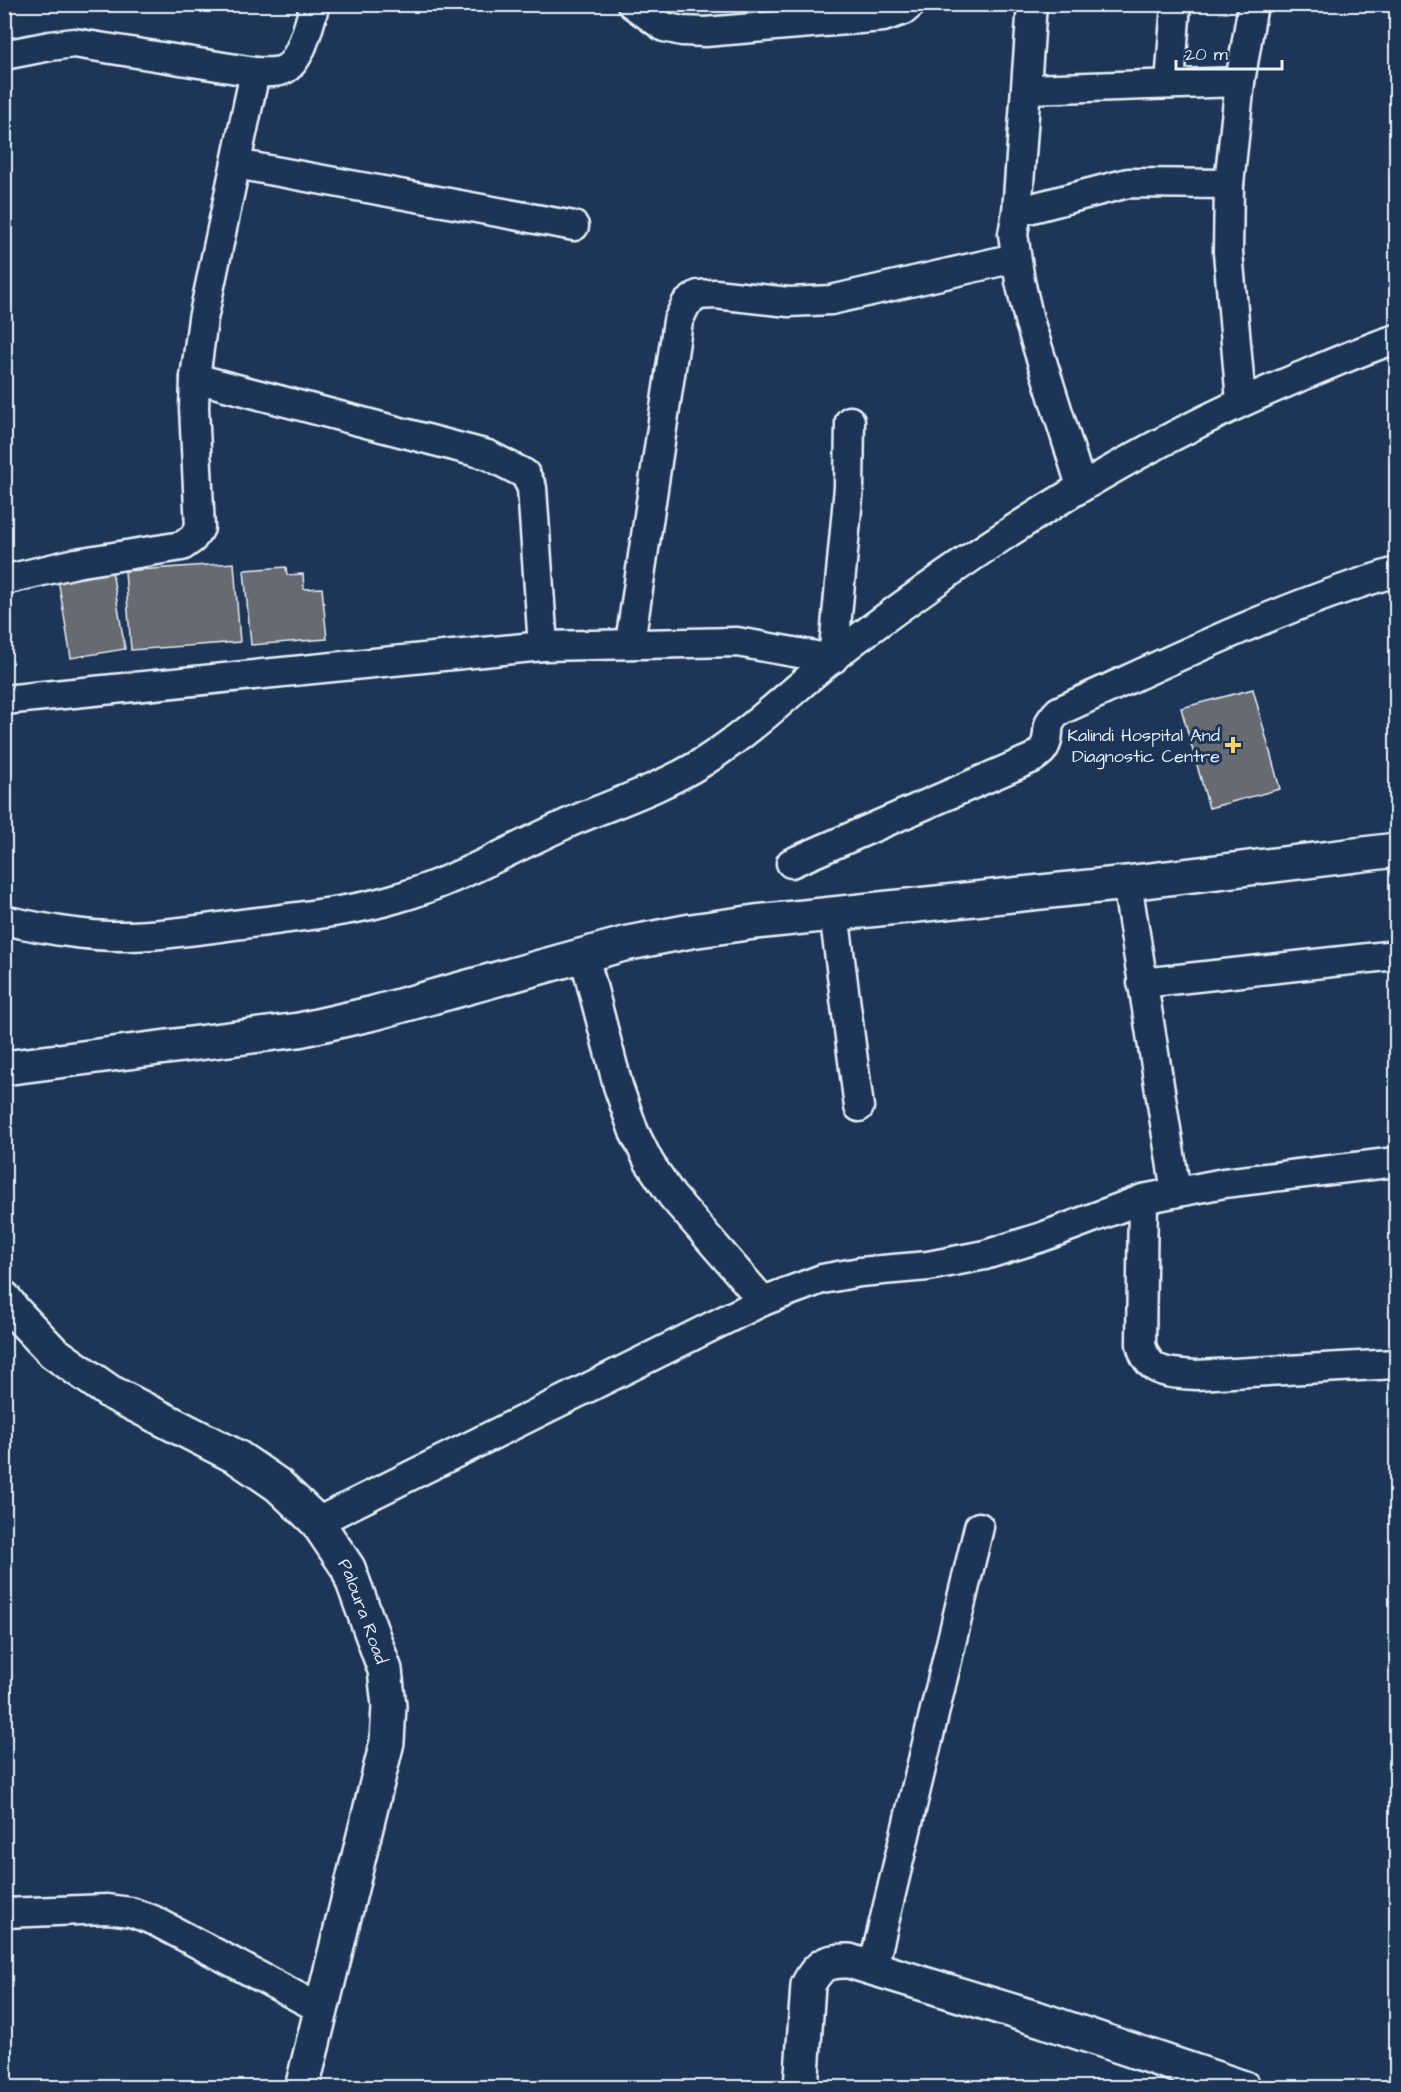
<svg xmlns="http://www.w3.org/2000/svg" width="1401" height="2092" font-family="'Architects Daughter',sans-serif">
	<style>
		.building { fill: #686b72; stroke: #e8f1f8; stroke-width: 1.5 }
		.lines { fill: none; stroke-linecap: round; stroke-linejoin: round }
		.street-casing { stroke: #e8f1f8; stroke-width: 33 }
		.secondary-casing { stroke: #e8f1f8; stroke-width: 38 }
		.street { stroke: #1d3557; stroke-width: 28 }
		.secondary { stroke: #1d3557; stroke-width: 33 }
		.poi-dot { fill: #ffd166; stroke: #1d3557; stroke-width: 2 }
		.labels { text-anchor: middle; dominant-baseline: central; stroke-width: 6; stroke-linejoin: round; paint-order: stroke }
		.poi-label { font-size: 18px; fill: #e8f1f8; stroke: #1d3557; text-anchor: end }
		.street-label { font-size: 18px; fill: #e8f1f8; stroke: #1d3557 }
	</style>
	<rect width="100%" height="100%" fill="#1d3557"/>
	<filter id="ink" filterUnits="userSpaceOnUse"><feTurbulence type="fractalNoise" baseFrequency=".0167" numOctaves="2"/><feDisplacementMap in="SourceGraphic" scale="12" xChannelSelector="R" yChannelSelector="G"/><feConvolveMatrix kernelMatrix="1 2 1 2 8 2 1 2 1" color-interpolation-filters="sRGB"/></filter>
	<g filter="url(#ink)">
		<!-- building -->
		<g class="building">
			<path d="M 234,563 L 240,642 L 131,650 L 125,571 Z"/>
			<path d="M 111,565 L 125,649 L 71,658 L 57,573 Z"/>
			<path d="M 286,567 L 287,575 L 303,574 L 304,589 L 322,588 L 327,639 L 251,645 L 244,570 Z"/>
			<path d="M 1253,689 L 1280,789 L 1209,808 L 1181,708 Z"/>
		</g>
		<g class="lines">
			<!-- street casing -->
			<g class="street-casing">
				<g id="street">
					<path d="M 632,4 L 664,27 L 682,31 L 705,32 L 883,17 L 904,10 L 911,4"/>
					<path d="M 1032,4 L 1017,212 L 1013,234 L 1020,281 L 1029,320 L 1081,486"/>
					<path d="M 4,55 L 50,46 L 74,43 L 255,72 C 263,72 272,73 280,71 C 301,66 309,23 315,4"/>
					<path d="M 1170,84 L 1176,4"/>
					<path d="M 1027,89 L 1240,82"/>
					<path d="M 236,164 L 574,226"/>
					<path d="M 1017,212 L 1128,183 L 1229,184"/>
					<path d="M 195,378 L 488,455 L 525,474 L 532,488 L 543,646"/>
					<path d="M 1241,401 L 1228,252 L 1229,184 L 1240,82 L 1253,4"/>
					<path d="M 4,580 L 76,563 L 182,546 L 192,539 L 200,528 L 194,408 L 195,378 L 203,319 L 255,72"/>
					<path d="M 630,643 L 678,321 L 686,304 L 698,295 L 715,294 L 789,302 L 831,300 L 1015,258"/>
					<path d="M 4,700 L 543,646 L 737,642 L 833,659 L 849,487 L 850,421"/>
					<path d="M 791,863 L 1033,758 C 1037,755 1042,752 1044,748 C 1053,732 1041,728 1059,711 C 1170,661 1280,606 1396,572"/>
					<path d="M 1127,883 L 1176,1192"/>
					<path d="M 834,913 L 859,1107"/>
					<path d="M 4,920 C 45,929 86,937 128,936 C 174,935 221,926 267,921 C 310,915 355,911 397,898 C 459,880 516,846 575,820 C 618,802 663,787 703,762 C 760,726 806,676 861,636 C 996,535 1139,444 1295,379 C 1328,365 1362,350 1396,339"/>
					<path d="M 584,955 L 618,1086 L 634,1132 L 649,1162 L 672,1196 L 763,1301"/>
					<path d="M 1142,983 L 1396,955"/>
					<path d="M 1143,1199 L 1141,1344 C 1148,1375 1170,1373 1196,1375 L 1396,1364"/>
					<path d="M 317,1522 L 763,1301 L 822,1279 L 860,1272 L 928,1266 L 985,1255 L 1042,1237 L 1143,1199 L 1224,1183 L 1396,1162"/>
					<path d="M 4,1913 L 107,1909 L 131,1912 L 153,1920 L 321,2009"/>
					<path d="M 873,1968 L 979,1527"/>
				</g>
			</g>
			<!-- secondary casing -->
			<g class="secondary-casing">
				<g id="secondary">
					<path d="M 4,1068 L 299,1030 L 374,1013 L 624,944 L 691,931 L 755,922 L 1127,883 L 1396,850"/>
					<path id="s1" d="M 4,1298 L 14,1311 L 53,1352 L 110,1392 L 237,1457 L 278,1485 L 317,1522 L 348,1568 L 385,1670 L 389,1706 L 387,1742 L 302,2088"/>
					<path d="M 801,2088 L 808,1985 C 818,1965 827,1960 849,1961 L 1042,2020 L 1244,2088"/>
				</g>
			</g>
			<!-- street -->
			<use href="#street" class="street"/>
			<!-- secondary -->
			<use href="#secondary" class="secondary"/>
		</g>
	</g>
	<!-- markers -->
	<path class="poi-dot" d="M1230 736h6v6h6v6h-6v6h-6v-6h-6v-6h6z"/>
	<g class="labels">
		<!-- poi labels -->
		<g class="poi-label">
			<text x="1220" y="735">Kalindi Hospital And<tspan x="1220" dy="21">Diagnostic Centre</tspan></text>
		</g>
		<!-- street labels -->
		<g class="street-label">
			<text stroke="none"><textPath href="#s1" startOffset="490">Paloura Road</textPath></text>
		</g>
	</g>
	<!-- margin -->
	<rect width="1401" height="2092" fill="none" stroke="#1d3557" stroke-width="24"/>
	<rect x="12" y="12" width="1377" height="2068" fill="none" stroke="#e8f1f8" stroke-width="2" filter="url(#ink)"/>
	<!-- scale -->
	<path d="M1176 60v9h106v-9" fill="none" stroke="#e8f1f8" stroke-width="3"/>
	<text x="1185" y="60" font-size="18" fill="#e8f1f8" stroke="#1d3557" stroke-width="4.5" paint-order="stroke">20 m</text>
</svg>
